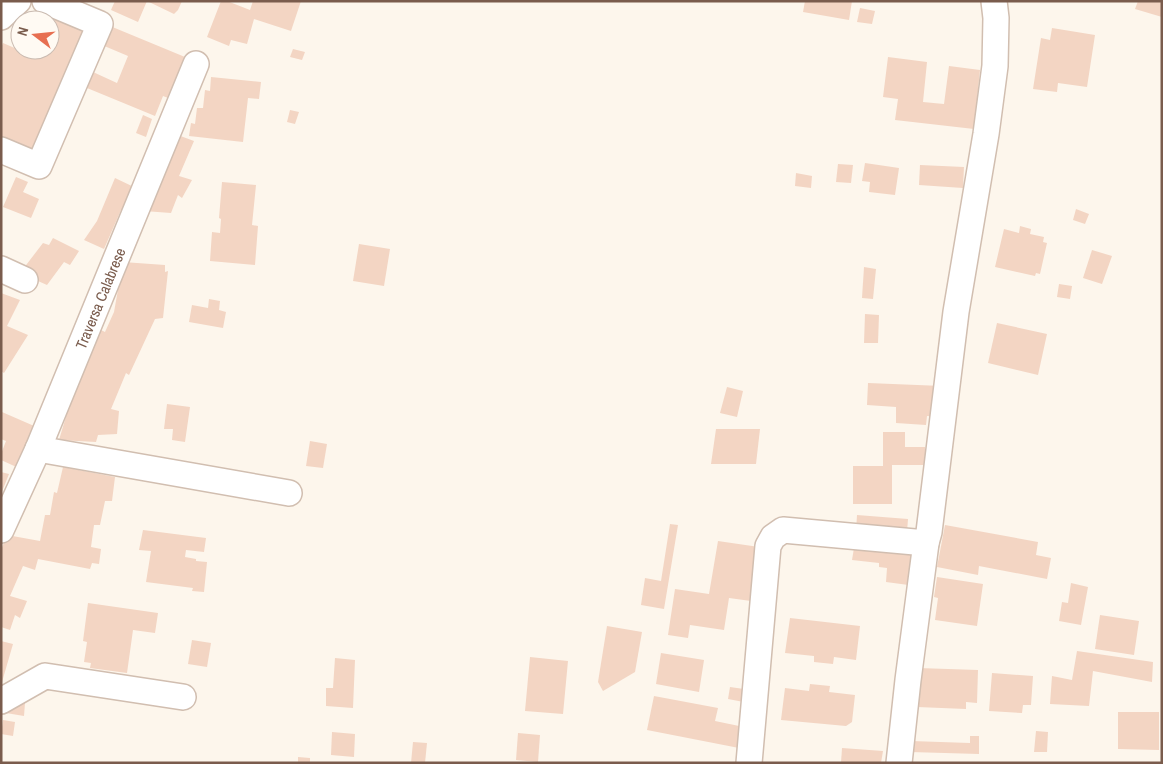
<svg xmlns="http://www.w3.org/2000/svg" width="1163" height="764" font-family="'Archivo Narrow',sans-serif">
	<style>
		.building { fill: #f3d5c3 }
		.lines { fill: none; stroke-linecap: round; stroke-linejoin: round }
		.minor-casing { stroke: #d1beb0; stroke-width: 28 }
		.minor { stroke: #fff; stroke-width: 25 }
		.labels { text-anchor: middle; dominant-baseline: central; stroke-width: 5; stroke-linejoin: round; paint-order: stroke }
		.street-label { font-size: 15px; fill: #7a5c4d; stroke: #fffaf3 }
	</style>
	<rect width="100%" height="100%" fill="#fdf6ec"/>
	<!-- building -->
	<g class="building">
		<path d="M 115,1 L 182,1 L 178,10 L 174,14 L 147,1 L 138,22 L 111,10 Z"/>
		<path d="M 221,1 L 227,1 L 250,10 L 253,1 L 301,1 L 291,31 L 254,19 L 247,44 L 231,40 L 229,46 L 207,37 Z"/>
		<path d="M 805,1 L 852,1 L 849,20 L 803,12 Z"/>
		<path d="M 1138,1 L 1162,1 L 1162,17 L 1135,9 Z"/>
		<path d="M 860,8 L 875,11 L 872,24 L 857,22 Z"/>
		<path d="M 41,10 L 91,31 L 32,156 L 1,143 L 1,48 L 3,43 L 24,52 L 24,50 L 50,50 L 50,20 L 37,20 Z"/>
		<path d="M 110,26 L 185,57 L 168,98 L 163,96 L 155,116 L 87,88 L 93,72 L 117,83 L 128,56 L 102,45 Z"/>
		<path d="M 1052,28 L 1095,35 L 1087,87 L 1058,83 L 1057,92 L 1033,89 L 1041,38 L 1050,40 Z"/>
		<path d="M 293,49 L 305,52 L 302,60 L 290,57 Z"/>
		<path d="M 888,57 L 927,62 L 923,102 L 944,104 L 949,66 L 980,70 L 974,129 L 895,120 L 898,99 L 883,97 Z"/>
		<path d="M 211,77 L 261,82 L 259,99 L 248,98 L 243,142 L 189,136 L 191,123 L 195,124 L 197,108 L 203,108 L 205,90 L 210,91 Z"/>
		<path d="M 290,110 L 299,112 L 295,124 L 287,122 Z"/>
		<path d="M 143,115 L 152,119 L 146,137 L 136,133 Z"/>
		<path d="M 175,134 L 194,141 L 179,176 L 192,180 L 182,198 L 178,195 L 171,213 L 144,211 Z"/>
		<path d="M 865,163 L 899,168 L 895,195 L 869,192 L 870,182 L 862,181 Z"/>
		<path d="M 838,164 L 853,165 L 851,183 L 836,182 Z"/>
		<path d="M 920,165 L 964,167 L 963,188 L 919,185 Z"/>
		<path d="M 796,173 L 812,176 L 811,188 L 795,186 Z"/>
		<path d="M 16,177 L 28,182 L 23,192 L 39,199 L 31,218 L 3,207 Z"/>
		<path d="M 115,178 L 136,188 L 126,211 L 121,210 L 104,249 L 84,240 L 97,221 Z"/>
		<path d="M 222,182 L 256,185 L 252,225 L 258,226 L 255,265 L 210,261 L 212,232 L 220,233 L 221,219 L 219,218 Z"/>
		<path d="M 1076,209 L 1089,214 L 1085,224 L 1073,220 Z"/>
		<path d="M 1020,226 L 1031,229 L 1030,234 L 1044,237 L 1043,242 L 1047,243 L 1040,274 L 1036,273 L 1035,276 L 995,267 L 1004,229 L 1019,233 Z"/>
		<path d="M 53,238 L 79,251 L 70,265 L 64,262 L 47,285 L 20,273 L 43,243 L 49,245 Z"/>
		<path d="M 359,244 L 390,249 L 384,286 L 353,281 Z"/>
		<path d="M 1092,250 L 1112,256 L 1102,284 L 1083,278 Z"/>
		<path d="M 123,262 L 165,265 L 165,272 L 168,271 L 163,318 L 155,319 L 129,375 L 126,373 L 111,409 L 119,411 L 117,434 L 98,435 L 96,442 L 59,440 L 71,400 L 99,329 L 105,332 L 114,312 Z"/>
		<path d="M 864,267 L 876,269 L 873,299 L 862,298 Z"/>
		<path d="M 1059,284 L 1072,286 L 1070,299 L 1057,297 Z"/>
		<path d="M 1,293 L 20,300 L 7,326 L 28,335 L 4,373 L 1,371 Z"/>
		<path d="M 209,299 L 220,301 L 219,310 L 226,312 L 223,328 L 189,322 L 192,305 L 208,308 Z"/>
		<path d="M 865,314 L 879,315 L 878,343 L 864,343 Z"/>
		<path d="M 997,323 L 1047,334 L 1038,375 L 988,363 Z"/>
		<path d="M 868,383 L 942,386 L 941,417 L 927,416 L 926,425 L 896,423 L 896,407 L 867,405 Z"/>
		<path d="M 727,387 L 743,391 L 737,417 L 720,413 Z"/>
		<path d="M 167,404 L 190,407 L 185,442 L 172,440 L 173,429 L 164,429 Z"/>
		<path d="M 2,412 L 41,429 L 23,470 L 1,460 L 1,454 L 6,441 L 1,439 Z"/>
		<path d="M 716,429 L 760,429 L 756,464 L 711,464 Z"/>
		<path d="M 883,432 L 905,432 L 905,447 L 925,447 L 925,465 L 892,465 L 892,504 L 853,504 L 853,466 L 883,466 Z"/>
		<path d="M 310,441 L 327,444 L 323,468 L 306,466 Z"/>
		<path d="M 63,467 L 115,477 L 112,501 L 105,501 L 100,525 L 94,525 L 91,547 L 101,549 L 99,564 L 92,563 L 90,569 L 38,559 L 35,570 L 23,566 L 10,596 L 27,601 L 20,618 L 15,615 L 10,630 L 1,627 L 1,550 L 7,535 L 40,541 L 45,515 L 50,515 L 54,492 L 57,493 Z"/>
		<path d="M 1,472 L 9,474 L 1,494 Z"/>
		<path d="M 857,515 L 908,519 L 907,532 L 856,532 Z"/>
		<path d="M 670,524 L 678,525 L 664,609 L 641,605 L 645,578 L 661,581 Z"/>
		<path d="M 945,525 L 1038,542 L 1036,555 L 1051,558 L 1047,579 L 979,566 L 978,575 L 937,567 Z"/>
		<path d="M 143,530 L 206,538 L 204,552 L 186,550 L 185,557 L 196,559 L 196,561 L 207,562 L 204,592 L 192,591 L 193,588 L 146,582 L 151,551 L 139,550 Z"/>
		<path d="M 718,541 L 759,547 L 751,601 L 729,598 L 724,630 L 690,625 L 688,638 L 668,635 L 675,589 L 709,594 Z"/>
		<path d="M 855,542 L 913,546 L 910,566 L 918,566 L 916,586 L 886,582 L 887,568 L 879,567 L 879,563 L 852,560 Z"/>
		<path d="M 937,577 L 983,584 L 977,626 L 935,620 L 938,598 L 934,597 Z"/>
		<path d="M 1071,583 L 1088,587 L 1081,625 L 1059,621 L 1062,602 L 1068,603 Z"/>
		<path d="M 88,603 L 158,613 L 155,633 L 133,630 L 127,673 L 90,668 L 91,663 L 84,662 L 87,642 L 83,641 Z"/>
		<path d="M 1100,615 L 1139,621 L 1134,655 L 1095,649 Z"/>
		<path d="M 790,618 L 860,626 L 856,660 L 834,657 L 833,664 L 814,662 L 814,656 L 785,653 Z"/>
		<path d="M 607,626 L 642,632 L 635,672 L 603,691 L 598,682 Z"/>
		<path d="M 192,640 L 211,643 L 207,667 L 188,664 Z"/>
		<path d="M 1,641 L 13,644 L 2,682 L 1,682 Z"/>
		<path d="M 1077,651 L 1153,662 L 1152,682 L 1093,671 L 1089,706 L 1050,704 L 1052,676 L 1072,680 Z"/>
		<path d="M 661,653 L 704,660 L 699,692 L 656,684 Z"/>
		<path d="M 530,657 L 568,661 L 563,714 L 525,711 Z"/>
		<path d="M 335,658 L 355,660 L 353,708 L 326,706 L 326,688 L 333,688 Z"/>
		<path d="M 918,668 L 978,670 L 977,703 L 966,702 L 966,709 L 917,707 Z"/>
		<path d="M 992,673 L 1033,676 L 1031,705 L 1023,705 L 1022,713 L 989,711 Z"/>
		<path d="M 810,684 L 830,686 L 829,692 L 855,695 L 852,722 L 846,726 L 781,720 L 785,688 L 809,691 Z"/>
		<path d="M 730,687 L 751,690 L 749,703 L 728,699 Z"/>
		<path d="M 654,696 L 718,708 L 715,721 L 744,727 L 739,748 L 647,730 Z"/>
		<path d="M 7,701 L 25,703 L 24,716 L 6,713 Z"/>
		<path d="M 1118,712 L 1159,712 L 1159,750 L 1118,749 Z"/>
		<path d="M 3,720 L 15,722 L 13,736 L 1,734 Z"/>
		<path d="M 1036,731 L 1048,732 L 1047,752 L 1034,752 Z"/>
		<path d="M 332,732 L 355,734 L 354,757 L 331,755 Z"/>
		<path d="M 518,733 L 540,735 L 538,762 L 516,760 Z"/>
		<path d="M 970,736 L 979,736 L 979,754 L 910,752 L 911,741 L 970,743 Z"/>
		<path d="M 413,742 L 427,743 L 425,763 L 411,763 Z"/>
		<path d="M 842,748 L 883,751 L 881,763 L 841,763 Z"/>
		<path d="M 298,757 L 310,758 L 310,763 L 298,763 Z"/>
	</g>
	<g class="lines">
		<!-- minor casing -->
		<g class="minor-casing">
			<g id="minor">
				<path d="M 1,17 L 18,1"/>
				<path d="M 1,150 L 39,166 L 100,24 L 45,1"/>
				<path d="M 1,269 L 25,280"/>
				<path d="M 38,449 L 289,493"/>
				<path id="s1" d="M 1,530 L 38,449 L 196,64"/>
				<path d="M 1,701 L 45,676 L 183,697"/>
				<path d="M 749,763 L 768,546 L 773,537 L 783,530 L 926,543"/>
				<path d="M 899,763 L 908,680 L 926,543 L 929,532 L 956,312 L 986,134 L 995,66 L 996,18 L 994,1"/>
			</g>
		</g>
		<!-- minor -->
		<use href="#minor" class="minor"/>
	</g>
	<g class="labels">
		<!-- street labels -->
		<g class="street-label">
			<text stroke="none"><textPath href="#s1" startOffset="252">Traversa Calabrese</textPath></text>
		</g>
	</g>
	<!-- border -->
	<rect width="1163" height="764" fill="none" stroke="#7a5c4d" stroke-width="5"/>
	<!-- north arrow -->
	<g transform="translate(35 35) rotate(286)"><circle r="24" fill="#fffaf3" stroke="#cabbb1"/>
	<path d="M0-4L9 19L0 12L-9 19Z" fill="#e76f51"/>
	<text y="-8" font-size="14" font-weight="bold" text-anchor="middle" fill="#7a5c4d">N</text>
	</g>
</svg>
